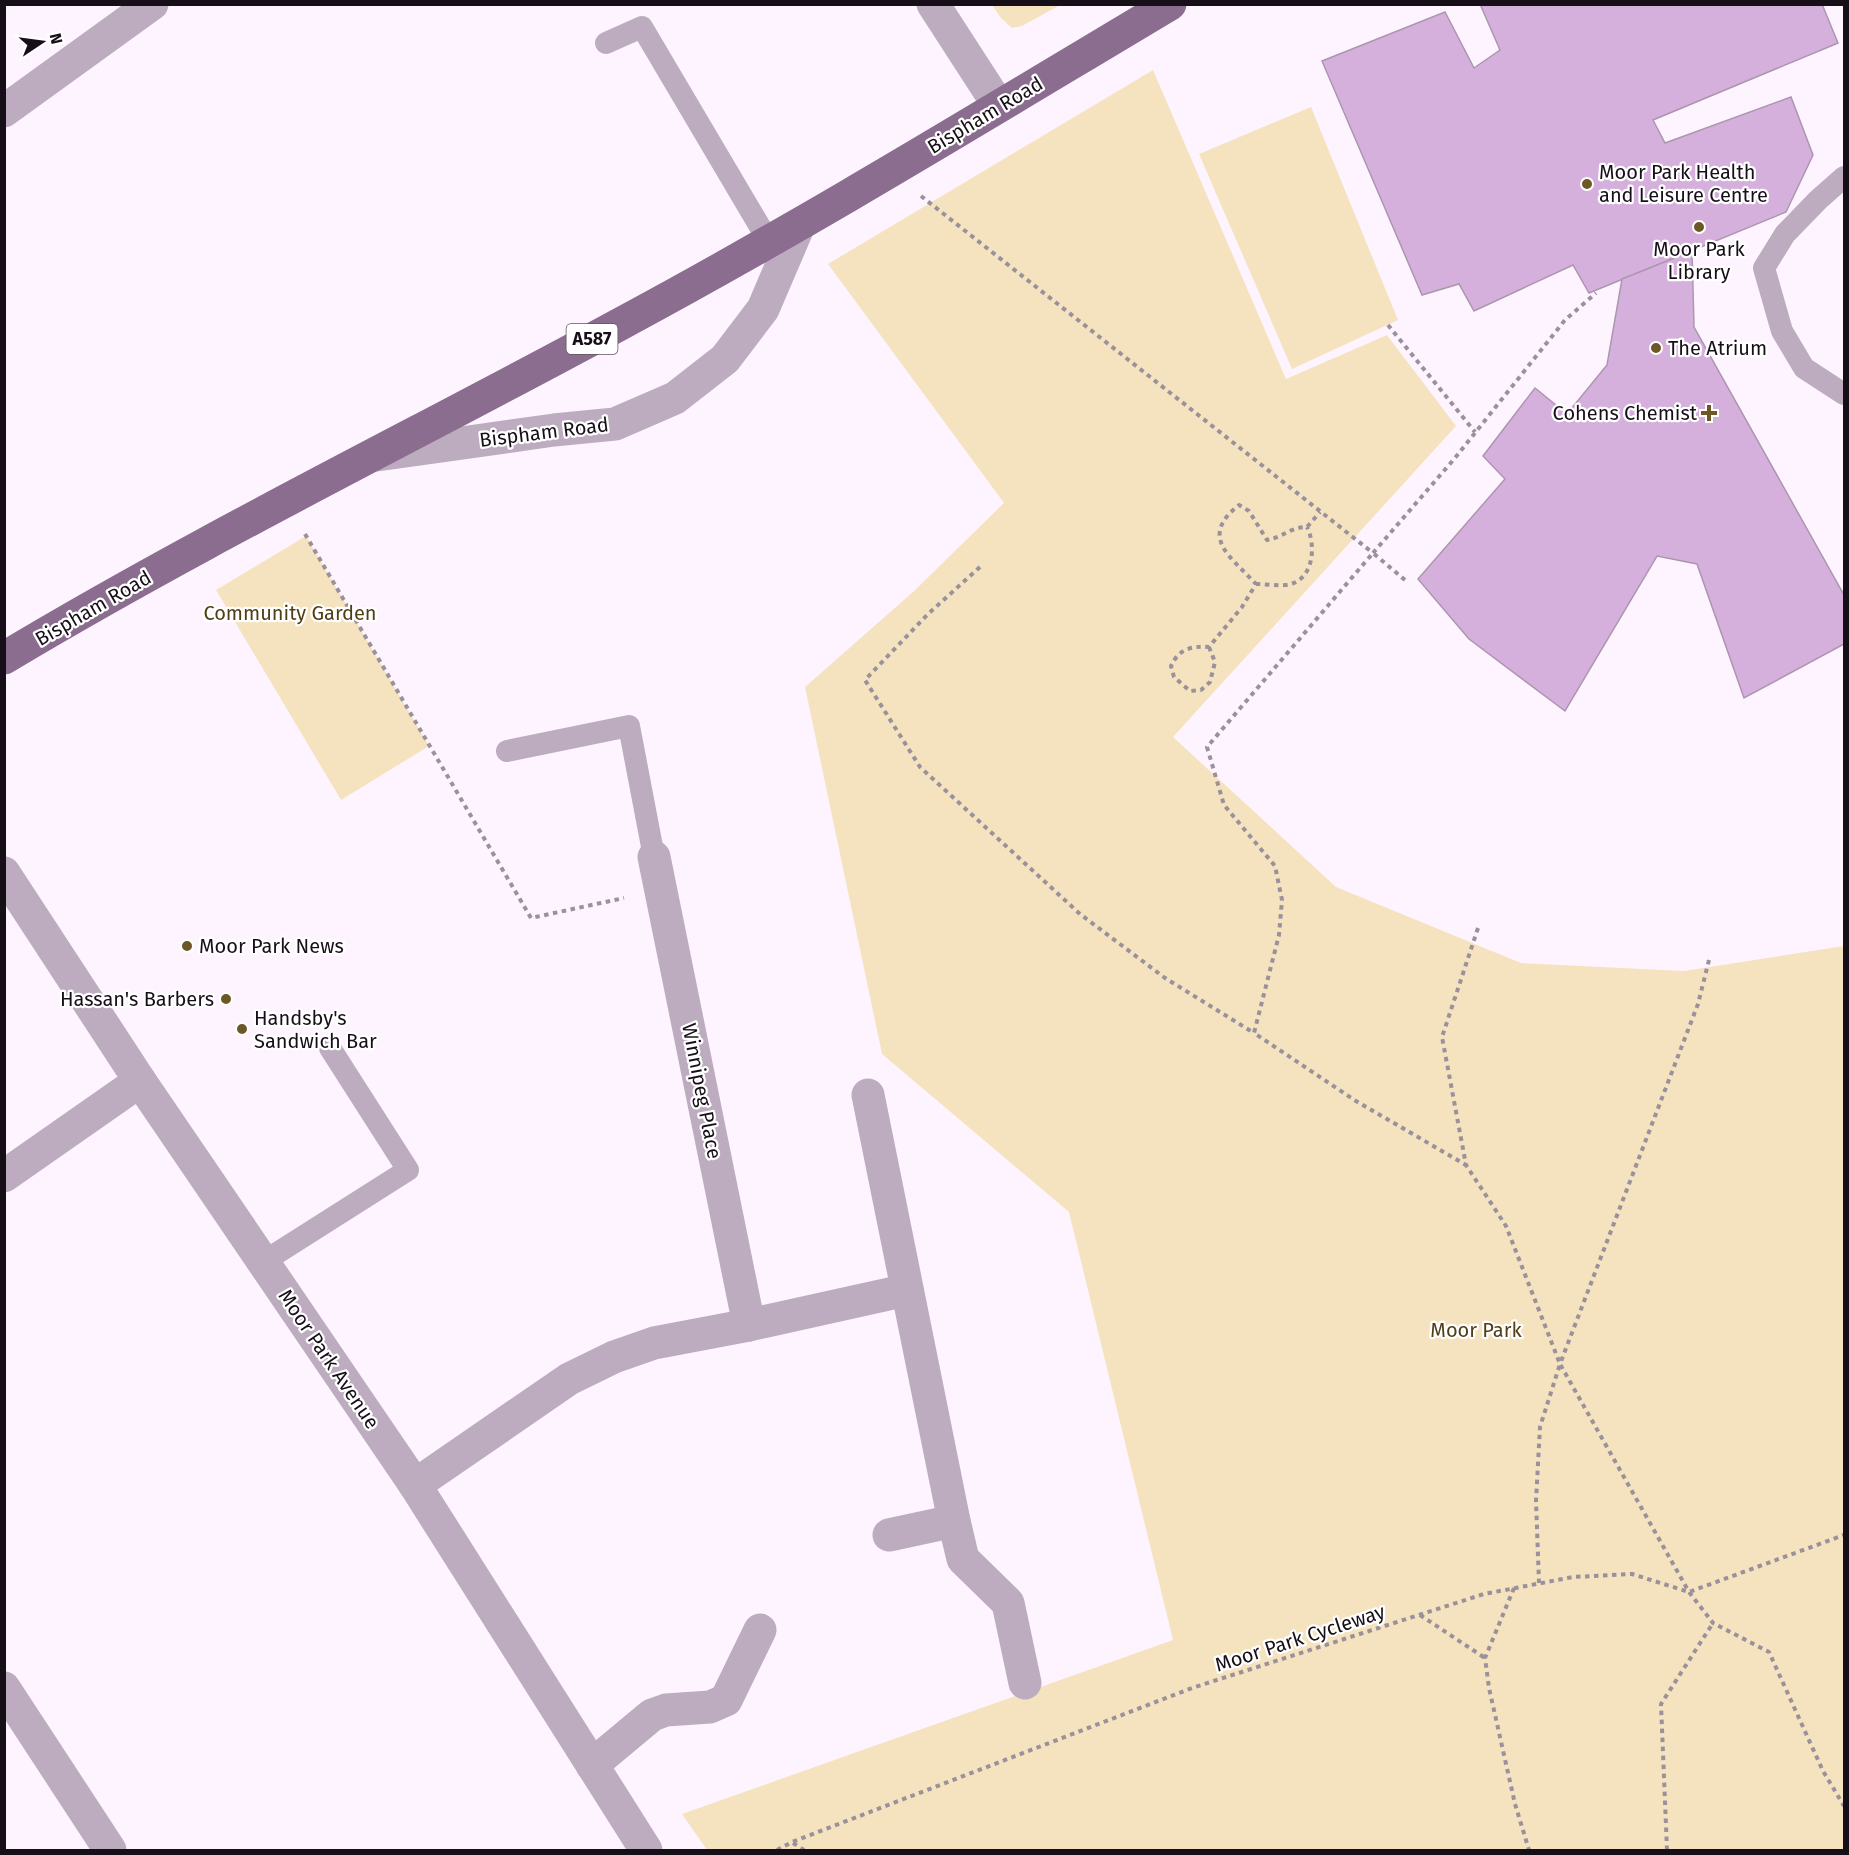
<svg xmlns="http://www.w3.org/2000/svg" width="1849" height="1855" font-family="'Fira Sans',sans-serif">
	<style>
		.green { fill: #f5e3bf }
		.building { fill: #d6b0dc; stroke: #ac96af; stroke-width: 1.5 }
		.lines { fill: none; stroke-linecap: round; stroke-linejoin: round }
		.path { stroke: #9a919b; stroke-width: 4; stroke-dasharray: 4.5 4.5; stroke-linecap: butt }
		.service { stroke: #bdacbf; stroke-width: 22 }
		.minor { stroke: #bdacbf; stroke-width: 33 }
		.tertiary { stroke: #bdacbf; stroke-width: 33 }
		.primary { stroke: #8b6d8f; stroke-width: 33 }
		.poi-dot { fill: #6e5727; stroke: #fff; stroke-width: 2 }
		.labels { text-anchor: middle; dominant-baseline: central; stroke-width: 4.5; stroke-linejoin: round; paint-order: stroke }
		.shield { fill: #fff; stroke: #5d575d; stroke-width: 1.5 }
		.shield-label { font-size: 18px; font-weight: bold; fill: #170f18 }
		.street-label { font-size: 20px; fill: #170f18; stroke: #fff }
		.poi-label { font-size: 20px; fill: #170f18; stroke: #fff; text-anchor: start }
		.park-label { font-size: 20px; fill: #503e15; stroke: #fff }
	</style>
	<rect width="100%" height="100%" fill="#fef4ff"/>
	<!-- green -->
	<g class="green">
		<path d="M 992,5 L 1060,5 L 1022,26 L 1012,28 L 1001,18 Z"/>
		<path d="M 1153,70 L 1286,379 L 1387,335 L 1456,426 L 1173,737 L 1336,887 L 1521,963 L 1684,971 L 1844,946 L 1844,1850 L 707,1850 L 682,1814 L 1173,1640 L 1069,1212 L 882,1054 L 805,687 L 913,592 L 1004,503 L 828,264 Z"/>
		<path d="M 1311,107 L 1398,320 L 1292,369 L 1199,154 Z"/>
		<path d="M 306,536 L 429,746 L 341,800 L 216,590 Z"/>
	</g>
	<!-- building -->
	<g class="building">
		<path d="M 1480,4 L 1822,4 L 1838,43 L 1653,120 L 1665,143 L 1791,97 L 1813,155 L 1786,212 L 1589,293 L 1573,265 L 1474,311 L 1459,284 L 1422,295 L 1322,61 L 1445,12 L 1474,68 L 1500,50 Z"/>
		<path d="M 1692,251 L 1694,327 L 1844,595 L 1844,644 L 1744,698 L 1697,564 L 1657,556 L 1565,711 L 1469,639 L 1418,579 L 1505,479 L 1483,456 L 1535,388 L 1567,414 L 1607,365 L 1622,279 Z"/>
	</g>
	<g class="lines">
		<!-- path -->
		<g class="path">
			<path d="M 921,196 L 1373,553 L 1455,458 L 1565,320 L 1596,293"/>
			<path d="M 1388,325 L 1475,432"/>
			<path d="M 305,534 L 531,918 L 624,898"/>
			<path d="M 980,567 L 928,614 L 865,680 L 920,767 L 1080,914 L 1165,978 L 1254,1033"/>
			<path d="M 1405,580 L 1373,553 L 1207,747 L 1224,805 L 1275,866 L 1282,900 L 1279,935 L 1254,1033 L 1356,1101 L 1466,1165"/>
			<path d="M 1256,584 C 1265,584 1276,586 1285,585 C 1313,583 1317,547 1307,527"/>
			<path d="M 1209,647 L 1215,662 L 1210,682 L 1201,690 L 1190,691 L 1174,677 L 1171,666 C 1179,649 1190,646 1209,647 L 1242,607 L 1256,584 C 1231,557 1198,537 1239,505 L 1249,511 L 1267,540 C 1284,537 1290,527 1307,527 L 1320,512"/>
			<path d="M 1478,928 L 1442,1037 L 1466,1165 L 1506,1226 L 1560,1364 L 1540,1427 L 1536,1501 L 1539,1583"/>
			<path d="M 1709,960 L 1698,1004 L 1560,1364 L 1689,1592 L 1713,1623 L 1769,1652 L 1823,1771 L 1844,1806"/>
			<path d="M 1514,1588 L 1485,1658 L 1489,1688 L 1515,1804 L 1529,1850"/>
			<path d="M 1420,1615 L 1485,1658"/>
			<path d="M 793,1843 L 804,1850"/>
			<path d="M 777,1850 L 792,1842 L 1192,1688 L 1484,1594 L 1573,1577 L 1632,1574 L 1689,1592 L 1844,1535"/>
			<path d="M 1667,1850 L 1661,1704 L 1713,1623"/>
		</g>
		<!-- service -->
		<g class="service">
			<path d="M 606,43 L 642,27 L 769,242"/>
			<path d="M 1844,177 L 1818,200 L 1785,234 L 1764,268 L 1782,331 L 1804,368 L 1844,394"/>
			<path d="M 507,751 L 629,726 L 654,857"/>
			<path d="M 263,1262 L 408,1170 L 330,1048"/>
		</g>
		<!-- minor -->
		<g class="minor">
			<path d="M 933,4 L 999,106"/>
			<path d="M 4,111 L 152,4"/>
			<path d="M 377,455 L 554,430 L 615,424 L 675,398 L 725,359 L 763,309 L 799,225"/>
			<path d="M 654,857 L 749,1325"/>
			<path d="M 868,1095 L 954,1521 L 963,1559 L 1008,1603 L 1025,1683"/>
			<path d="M 4,1176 L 140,1081"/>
			<path d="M 415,1485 L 569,1379 L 614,1357 L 654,1343 L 749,1325 L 907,1290"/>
			<path d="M 889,1535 L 954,1521"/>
			<path d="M 4,1688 L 110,1850"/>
			<path d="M 592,1765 L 652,1715 L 666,1710 L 710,1707 L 726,1700 L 760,1630"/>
		</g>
		<!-- tertiary -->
		<path class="tertiary" d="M 4,873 L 140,1081 L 415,1485 L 646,1850"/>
		<!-- primary -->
		<path class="primary" d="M 4,658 C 206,537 418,434 624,322 C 810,222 989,112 1170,4"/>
	</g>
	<!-- markers -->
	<g class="poi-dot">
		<circle cx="1587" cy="184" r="6"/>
		<circle cx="1699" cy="227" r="6"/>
		<circle cx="1656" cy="348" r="6"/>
		<path d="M1706 404h6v6h6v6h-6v6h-6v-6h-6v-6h6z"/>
		<circle cx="187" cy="946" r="6"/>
		<circle cx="226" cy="999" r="6"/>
		<circle cx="242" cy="1029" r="6"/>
	</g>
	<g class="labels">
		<!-- shield labels -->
		<rect class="shield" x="566.5" y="324" width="51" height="30" rx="4.5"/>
		<g class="shield-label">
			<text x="592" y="339">A587</text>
		</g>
		<!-- street labels -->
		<g class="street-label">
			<text transform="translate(985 115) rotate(-31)">Bispham Road</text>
			<text transform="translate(544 432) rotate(-7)">Bispham Road</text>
			<text transform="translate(93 608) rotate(-30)">Bispham Road</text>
			<text transform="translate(702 1091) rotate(79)">Winnipeg Place</text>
			<text transform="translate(329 1359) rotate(56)">Moor Park Avenue</text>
			<text transform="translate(1300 1638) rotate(-18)">Moor Park Cycleway</text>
		</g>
		<!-- poi labels -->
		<g class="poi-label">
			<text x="1599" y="172">Moor Park Health<tspan x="1599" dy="23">and Leisure Centre</tspan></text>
			<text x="1699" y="249" text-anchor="middle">Moor Park<tspan x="1699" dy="23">Library</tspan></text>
			<text x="1668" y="348">The Atrium</text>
			<text x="1697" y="413" text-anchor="end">Cohens Chemist</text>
			<text x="199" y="946">Moor Park News</text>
			<text x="214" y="999" text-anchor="end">Hassan's Barbers</text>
			<text x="254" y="1018">Handsby's<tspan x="254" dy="23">Sandwich Bar</tspan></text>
		</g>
		<!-- park labels -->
		<g class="park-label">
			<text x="290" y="613">Community Garden</text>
			<text x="1476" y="1330">Moor Park</text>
		</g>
	</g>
	<!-- border -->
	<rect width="1849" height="1855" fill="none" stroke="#170f18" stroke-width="12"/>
	<!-- north arrow -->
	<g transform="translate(42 42) rotate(77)" stroke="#ffffff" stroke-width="4.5" paint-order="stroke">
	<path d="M0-4.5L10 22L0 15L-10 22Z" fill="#170f18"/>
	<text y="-9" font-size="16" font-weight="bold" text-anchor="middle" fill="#170f18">N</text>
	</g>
</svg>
